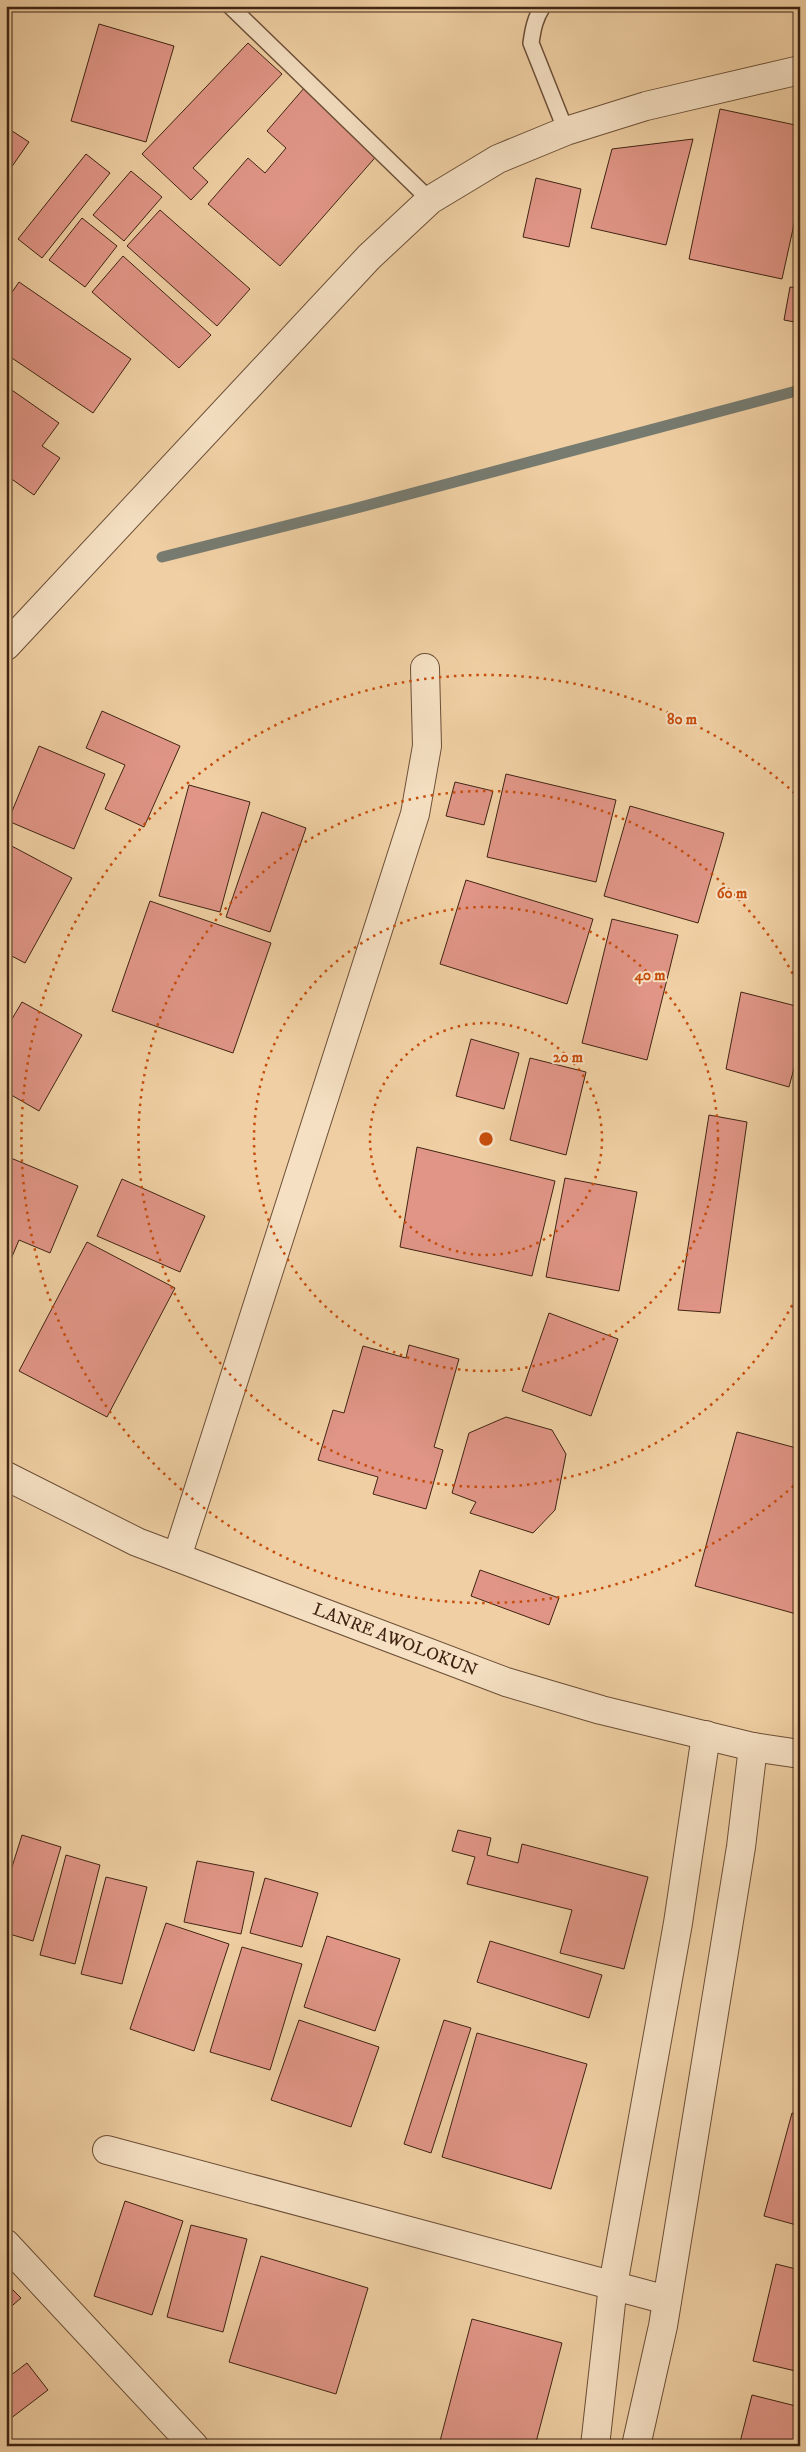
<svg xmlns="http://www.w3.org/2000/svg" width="806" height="2452" font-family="'IM FELL DW Pica',serif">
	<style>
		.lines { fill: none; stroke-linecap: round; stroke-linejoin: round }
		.stream { stroke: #777b70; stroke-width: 11 }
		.building { fill: #e09586; stroke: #402413 }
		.service-casing { stroke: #6c4f37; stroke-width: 18 }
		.minor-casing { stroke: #6c4f37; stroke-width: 30 }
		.service { stroke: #f5e0c3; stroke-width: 15 }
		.minor { stroke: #f5e0c3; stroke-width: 28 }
		.ring { fill: none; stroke: #c64e0d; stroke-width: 2.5; stroke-dasharray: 2.5 5 }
		.labels { text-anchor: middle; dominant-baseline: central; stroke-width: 4; stroke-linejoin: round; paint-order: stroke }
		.street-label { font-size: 18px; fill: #402413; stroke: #f5e0c3 }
		.centre { fill: #c64e0d; stroke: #f5e0c3; stroke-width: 2.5 }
		.ring-label { font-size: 15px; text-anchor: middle; font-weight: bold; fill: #c64e0d; stroke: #f5e0c3; stroke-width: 4; stroke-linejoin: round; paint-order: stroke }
	</style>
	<rect width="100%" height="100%" fill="#efcfa3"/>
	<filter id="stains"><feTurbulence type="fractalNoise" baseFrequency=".004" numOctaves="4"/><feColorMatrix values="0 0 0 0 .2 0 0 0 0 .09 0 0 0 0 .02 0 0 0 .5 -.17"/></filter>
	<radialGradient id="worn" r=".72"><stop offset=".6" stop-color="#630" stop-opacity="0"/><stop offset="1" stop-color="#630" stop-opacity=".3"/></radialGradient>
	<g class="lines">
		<!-- stream -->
		<path class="stream" d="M 162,557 L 353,509 L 800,390"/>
	</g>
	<!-- building -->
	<g class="building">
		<path d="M 99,24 L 174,46 L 146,142 L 71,121 Z"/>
		<path d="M 248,43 L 282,74 L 193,168 L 208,182 L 191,200 L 142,154 Z"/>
		<path d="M 305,87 L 380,152 L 280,266 L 208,204 L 248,158 L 265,173 L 286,148 L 267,131 Z"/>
		<path d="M 720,109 L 800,126 L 800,197 L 782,279 L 689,259 Z"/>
		<path d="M 6,127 L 29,142 L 6,175 Z"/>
		<path d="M 693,139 L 666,245 L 591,228 L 612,149 Z"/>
		<path d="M 86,154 L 110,173 L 42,258 L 18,239 Z"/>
		<path d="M 131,171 L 162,197 L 124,241 L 93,215 Z"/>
		<path d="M 536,178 L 581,189 L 569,247 L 523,237 Z"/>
		<path d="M 160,210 L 250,289 L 217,326 L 127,246 Z"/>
		<path d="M 82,218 L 117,246 L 85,287 L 49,260 Z"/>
		<path d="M 123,256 L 211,335 L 179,368 L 92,292 Z"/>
		<path d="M 19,282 L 131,359 L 93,413 L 6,354 L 6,301 Z"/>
		<path d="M 790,287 L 800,288 L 800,323 L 784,320 Z"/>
		<path d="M 6,386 L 59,423 L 42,446 L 60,458 L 34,495 L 6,475 L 9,463 L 6,462 Z"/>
		<path d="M 102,711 L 180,746 L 144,827 L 105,809 L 125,765 L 86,748 Z"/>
		<path d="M 39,746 L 105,774 L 74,849 L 8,821 Z"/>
		<path d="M 506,774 L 616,800 L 596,882 L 487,857 Z"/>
		<path d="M 455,782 L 493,791 L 484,825 L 446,816 Z"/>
		<path d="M 189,785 L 250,802 L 220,912 L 159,896 Z"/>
		<path d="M 630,806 L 724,833 L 698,923 L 604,896 Z"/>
		<path d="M 262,812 L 306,828 L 270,932 L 226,917 Z"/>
		<path d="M 6,843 L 72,878 L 25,963 L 6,953 Z"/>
		<path d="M 466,880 L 593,919 L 567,1004 L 440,964 Z"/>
		<path d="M 150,901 L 271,943 L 233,1053 L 112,1011 Z"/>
		<path d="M 612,919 L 678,935 L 647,1060 L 582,1043 Z"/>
		<path d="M 741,992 L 800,1007 L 800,1046 L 789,1087 L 726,1069 Z"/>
		<path d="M 22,1002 L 82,1035 L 39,1111 L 6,1092 L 6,1029 Z"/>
		<path d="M 471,1039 L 519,1053 L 504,1109 L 456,1096 Z"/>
		<path d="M 530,1058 L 586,1072 L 566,1155 L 510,1140 Z"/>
		<path d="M 709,1115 L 747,1122 L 720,1313 L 678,1310 Z"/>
		<path d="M 417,1147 L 555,1181 L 532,1276 L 400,1247 Z"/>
		<path d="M 6,1156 L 78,1186 L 50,1253 L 19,1240 L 6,1271 Z"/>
		<path d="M 565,1178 L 637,1192 L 619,1291 L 546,1277 Z"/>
		<path d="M 122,1179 L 205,1216 L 180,1272 L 97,1236 Z"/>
		<path d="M 87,1242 L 175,1288 L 107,1417 L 19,1371 Z"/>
		<path d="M 549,1313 L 618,1339 L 591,1416 L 522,1391 Z"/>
		<path d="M 409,1345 L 459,1359 L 434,1447 L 443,1450 L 426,1509 L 373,1494 L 378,1477 L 318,1460 L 333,1410 L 344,1413 L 363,1346 L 406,1358 Z"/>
		<path d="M 506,1417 L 552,1430 L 566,1454 L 555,1510 L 533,1533 L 470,1513 L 476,1502 L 452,1493 L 469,1433 Z"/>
		<path d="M 737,1432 L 800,1449 L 800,1615 L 695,1586 Z"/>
		<path d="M 480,1570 L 559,1598 L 549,1625 L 471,1596 Z"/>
		<path d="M 458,1830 L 491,1838 L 487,1855 L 518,1863 L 522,1844 L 648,1877 L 624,1969 L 560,1953 L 572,1910 L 467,1884 L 475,1857 L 452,1851 Z"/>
		<path d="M 22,1835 L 61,1847 L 33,1941 L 6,1933 L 6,1886 Z"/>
		<path d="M 66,1855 L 100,1865 L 75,1964 L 40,1955 Z"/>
		<path d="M 197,1861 L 254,1872 L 241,1934 L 184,1922 Z"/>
		<path d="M 106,1877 L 147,1887 L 122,1984 L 81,1974 Z"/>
		<path d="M 265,1878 L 318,1893 L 302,1947 L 250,1933 Z"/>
		<path d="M 166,1923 L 229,1944 L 194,2051 L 130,2029 Z"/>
		<path d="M 327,1936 L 400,1959 L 375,2031 L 304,2007 Z"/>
		<path d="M 490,1941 L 602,1975 L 589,2018 L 477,1982 Z"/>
		<path d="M 242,1947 L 302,1964 L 270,2070 L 210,2052 Z"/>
		<path d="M 299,2020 L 379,2047 L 351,2127 L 271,2100 Z"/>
		<path d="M 444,2020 L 471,2028 L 431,2153 L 404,2144 Z"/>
		<path d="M 477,2033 L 587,2064 L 551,2189 L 442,2157 Z"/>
		<path d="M 792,2113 L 800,2115 L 800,2226 L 764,2216 Z"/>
		<path d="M 125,2201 L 183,2221 L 152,2315 L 94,2296 Z"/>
		<path d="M 191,2225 L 247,2239 L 223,2332 L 167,2317 Z"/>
		<path d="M 261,2256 L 368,2288 L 336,2394 L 229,2362 Z"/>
		<path d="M 776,2264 L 800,2270 L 800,2372 L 753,2361 Z"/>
		<path d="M 6,2283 L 21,2298 L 6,2311 Z"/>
		<path d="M 472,2319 L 562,2343 L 535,2446 L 459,2446 L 440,2441 Z"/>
		<path d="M 27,2363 L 48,2390 L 6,2422 L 6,2379 Z"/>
		<path d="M 752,2395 L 800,2407 L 800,2446 L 739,2446 Z"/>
	</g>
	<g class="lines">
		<!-- service casing -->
		<g class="service-casing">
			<g id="service">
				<path d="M 230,6 L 430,200"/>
				<path d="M 543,6 C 535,18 533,29 531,43 L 566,131"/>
			</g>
		</g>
		<!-- minor casing -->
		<g class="minor-casing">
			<g id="minor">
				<path d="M 6,646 L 369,257 L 430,200 L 498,159 L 566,131 L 646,106 L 800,70"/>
				<path d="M 6,1476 L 137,1542 L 506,1682 L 601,1710 L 753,1747 L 800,1754"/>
				<path d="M 177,1557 L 415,814 L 427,746 L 425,668"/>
				<path d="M 107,2150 L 667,2300"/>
				<path d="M 6,2244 L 194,2446"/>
				<path d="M 595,2446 L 613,2285 L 678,1923 L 706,1735"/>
				<path d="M 636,2446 L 663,2326 L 741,1847 L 753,1747"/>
			</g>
		</g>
		<!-- service -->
		<use href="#service" class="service"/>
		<!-- minor -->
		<use href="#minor" class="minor"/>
	</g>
	<!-- distance rings -->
	<g class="ring">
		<circle cx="486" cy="1139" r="116"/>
		<circle cx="486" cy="1139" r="232"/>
		<path d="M799 1292A348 348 0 1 1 799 986"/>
		<path d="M799 1481A464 464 0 1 1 799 797"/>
	</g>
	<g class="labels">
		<!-- street labels -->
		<g class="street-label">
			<text transform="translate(395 1640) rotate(21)">LANRE AWOLOKUN</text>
		</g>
	</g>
	<circle cx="486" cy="1139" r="8" class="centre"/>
	<g class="ring-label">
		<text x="682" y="724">80 m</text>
		<text x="732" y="898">60 m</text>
		<text x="650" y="980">40 m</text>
		<text x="568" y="1062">20 m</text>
	</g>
	<!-- margin -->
	<rect width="806" height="2452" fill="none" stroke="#efcfa3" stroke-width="25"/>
	<rect x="8" y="8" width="791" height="2437" fill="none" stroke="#402413" stroke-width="2.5"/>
	<rect x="12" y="12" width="781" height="2427" fill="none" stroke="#402413"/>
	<rect width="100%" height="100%" filter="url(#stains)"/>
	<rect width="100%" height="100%" fill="url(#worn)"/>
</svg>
